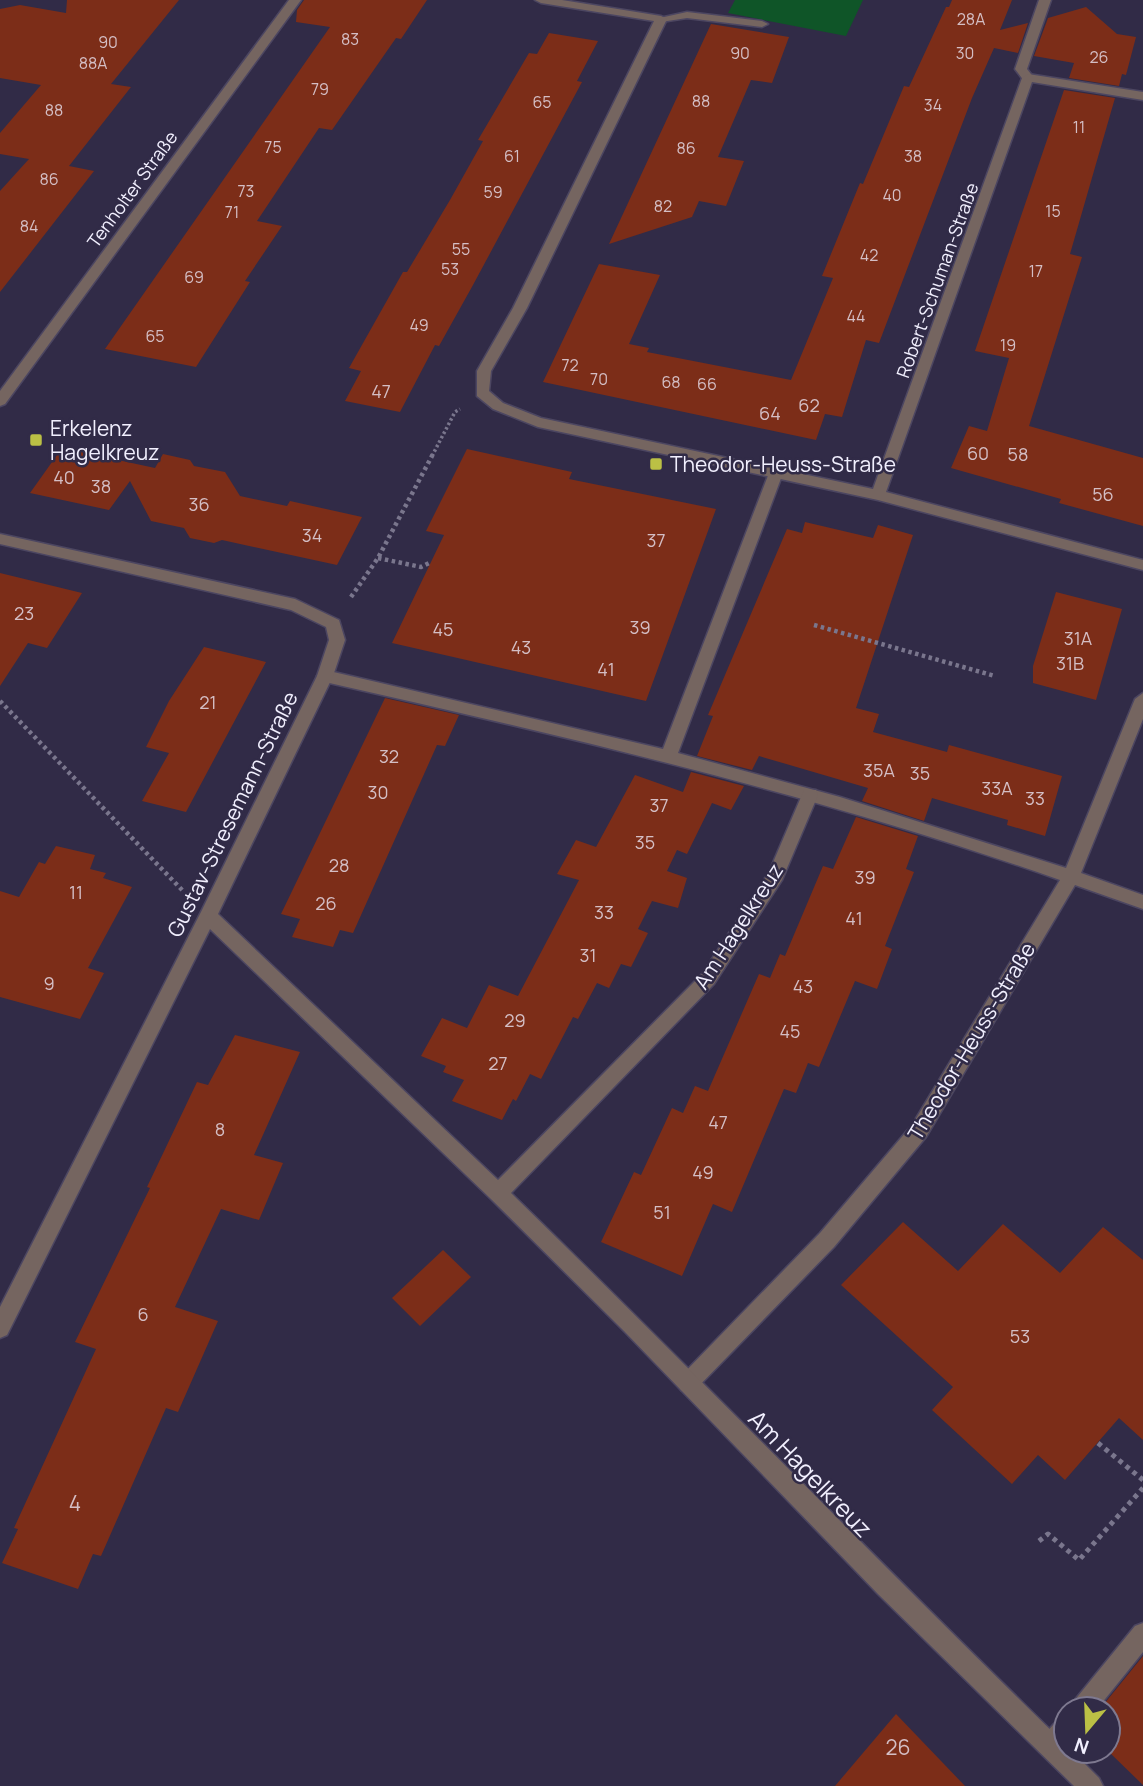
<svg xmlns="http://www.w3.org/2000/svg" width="1143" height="1786" font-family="Manrope,sans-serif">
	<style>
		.green { fill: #0f5528 }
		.building { fill: #7c2d18 }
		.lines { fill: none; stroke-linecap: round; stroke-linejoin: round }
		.lane-casing { stroke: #4c4661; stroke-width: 3 }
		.street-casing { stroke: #4c4661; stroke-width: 3 }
		.path-far2 { stroke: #7a768d; stroke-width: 3.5; stroke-dasharray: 2.5 2.5; stroke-linecap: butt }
		.path-far1 { stroke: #7a768d; stroke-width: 4.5; stroke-dasharray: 3.5 3.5; stroke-linecap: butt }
		.path { stroke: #7a768d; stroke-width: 5; stroke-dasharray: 4.5 4.5; stroke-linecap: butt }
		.lane { fill: #756560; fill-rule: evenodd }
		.street { fill: #756560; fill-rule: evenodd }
		.poi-dot { fill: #bbc045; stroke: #312b47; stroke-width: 2.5 }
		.labels { text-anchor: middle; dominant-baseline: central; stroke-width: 5; stroke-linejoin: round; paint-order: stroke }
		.far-number-label { font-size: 16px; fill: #d4bec4 }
		.far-street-label { font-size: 18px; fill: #f1effe; stroke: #312b47 }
		.number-label { font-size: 18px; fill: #d4bec4 }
		.poi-label { font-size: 21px; fill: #f1effe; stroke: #312b47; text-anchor: start }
		.street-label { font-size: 21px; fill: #f1effe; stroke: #312b47 }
		.near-number-label { font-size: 21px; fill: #d4bec4 }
		.near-street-label { font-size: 24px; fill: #f1effe; stroke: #312b47 }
	</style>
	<rect width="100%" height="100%" fill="#312b47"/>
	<!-- green -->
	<path class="green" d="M 735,0 L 863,0 L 846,36 L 728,13 Z"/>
	<!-- building -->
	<g class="building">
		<path d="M 67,0 L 179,0 L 111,84 L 131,87 L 69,166 L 94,171 L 0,292 L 0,191 L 29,159 L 0,154 L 0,133 L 41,85 L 0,78 L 0,9 L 20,5 L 66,13 Z"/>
		<path d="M 304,0 L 427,0 L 401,39 L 396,38 L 332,130 L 319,128 L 257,221 L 282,226 L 245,281 L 250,282 L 196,367 L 105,349 L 330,27 L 296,22 L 297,10 Z"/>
		<path d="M 952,0 L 1012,0 L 1000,30 L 1028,23 L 1018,53 L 994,48 L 972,98 L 879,343 L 866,340 L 842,417 L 825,414 L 816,440 L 543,382 L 599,264 L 660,275 L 629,344 L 649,348 L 647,352 L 791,380 L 833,278 L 822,276 L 860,183 L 863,184 L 904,86 L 909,87 L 946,7 L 949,7 Z"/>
		<path d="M 1086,7 L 1117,34 L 1136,37 L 1126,75 L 1122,74 L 1119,86 L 1069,78 L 1074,63 L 1034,56 L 1048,18 Z"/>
		<path d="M 711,24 L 789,37 L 772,83 L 751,80 L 718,157 L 744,161 L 726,206 L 699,201 L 692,217 L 609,244 Z"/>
		<path d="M 549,33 L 598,41 L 577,81 L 582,82 L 473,285 L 439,346 L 435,345 L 400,412 L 345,401 L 361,371 L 349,368 L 403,272 L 407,272 L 450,200 L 483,141 L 478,140 L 529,53 L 537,54 Z"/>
		<path d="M 1064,90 L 1115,98 L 1070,254 L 1082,257 L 1029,426 L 1143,458 L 1143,526 L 1059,503 L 1061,499 L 951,468 L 969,426 L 987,431 L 1009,358 L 975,351 Z"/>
		<path d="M 62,448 L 155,468 L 163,454 L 190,460 L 194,466 L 225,472 L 240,496 L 287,506 L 290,501 L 362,517 L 337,565 L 222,540 L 214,543 L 190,538 L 184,528 L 151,521 L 130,481 L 109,510 L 30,493 Z"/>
		<path d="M 467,449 L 572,472 L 569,479 L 716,509 L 646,701 L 392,643 L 444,535 L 426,531 Z"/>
		<path d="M 805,522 L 873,538 L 878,525 L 913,535 L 856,708 L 879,714 L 873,732 L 947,752 L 949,745 L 1062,776 L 1045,836 L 1007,825 L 1008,820 L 932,798 L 924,821 L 862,801 L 868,788 L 759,756 L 752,770 L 697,756 L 713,716 L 708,715 L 787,529 L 802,533 Z"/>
		<path d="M 0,573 L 82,593 L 47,648 L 28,643 L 0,686 Z"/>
		<path d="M 1056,592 L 1122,609 L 1096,700 L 1033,683 L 1033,666 Z"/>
		<path d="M 204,647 L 266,662 L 186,812 L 142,801 L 169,753 L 146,747 L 169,701 Z"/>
		<path d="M 385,698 L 459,715 L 445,746 L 437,745 L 353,933 L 340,930 L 333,947 L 292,937 L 300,919 L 281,914 Z"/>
		<path d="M 691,772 L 744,786 L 731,810 L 712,803 L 687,854 L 677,850 L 667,871 L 687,878 L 678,908 L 652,901 L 638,929 L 648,933 L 631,967 L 621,964 L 609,988 L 597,983 L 578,1019 L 573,1017 L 541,1079 L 530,1074 L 516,1101 L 513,1099 L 502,1120 L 452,1101 L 464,1080 L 443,1072 L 446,1066 L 421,1056 L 442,1018 L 467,1028 L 489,985 L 518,996 L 579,880 L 557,874 L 576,840 L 596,847 L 635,775 L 683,792 Z"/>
		<path d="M 856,817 L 918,836 L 906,869 L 914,872 L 885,946 L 892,949 L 877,989 L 855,981 L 819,1067 L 808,1063 L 796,1093 L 784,1089 L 732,1212 L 713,1204 L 682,1276 L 601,1242 L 634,1172 L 641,1175 L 672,1108 L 683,1113 L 695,1086 L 708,1091 L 759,974 L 770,978 L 780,954 L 785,956 L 823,866 L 833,869 Z"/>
		<path d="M 56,846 L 95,855 L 90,869 L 106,873 L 103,878 L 132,887 L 88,968 L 104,973 L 80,1019 L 0,997 L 0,891 L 19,897 L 39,862 L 45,864 Z"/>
		<path d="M 235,1035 L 300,1052 L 254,1155 L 283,1163 L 259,1220 L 221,1209 L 175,1307 L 218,1321 L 178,1412 L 166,1408 L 101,1556 L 93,1554 L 78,1589 L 2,1563 L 18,1529 L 14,1528 L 96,1349 L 75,1342 L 150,1188 L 147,1187 L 197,1082 L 208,1085 Z"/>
		<path d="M 903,1222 L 958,1271 L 1003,1224 L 1060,1273 L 1103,1227 L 1143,1260 L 1143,1440 L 1119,1418 L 1065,1480 L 1038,1455 L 1012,1484 L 932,1410 L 953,1387 L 841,1285 Z"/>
		<path d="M 443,1250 L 471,1277 L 420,1326 L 392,1298 Z"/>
		<path d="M 1143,1656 L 1143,1785 L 1108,1751 L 1108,1709 L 1100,1709 Z"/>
		<path d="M 896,1714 L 965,1786 L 835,1786 Z"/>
	</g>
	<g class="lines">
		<!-- lane casing -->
		<g class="lane-casing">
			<g id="lane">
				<path d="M 1039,0 L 1051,0 L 1027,69 L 1034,78 L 1028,82 L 1024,81 L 1015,69 Z"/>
				<path d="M 687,12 L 762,21 L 768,24 L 762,27 L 687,18 L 661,22 L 655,19 Z"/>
				<path d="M 776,468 L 783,473 L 678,753 L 840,797 L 1066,868 L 1135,699 L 1143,693 L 1143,719 L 1081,873 L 1143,895 L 1143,909 L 1075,885 L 926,1137 L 834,1247 L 695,1390 L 688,1393 L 681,1390 L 678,1383 L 681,1376 L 820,1233 L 912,1125 L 1060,880 C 820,795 572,738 325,682 L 317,676 L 325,670 L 663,749 L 769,473 Z"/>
				<path d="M 1143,1623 L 1143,1652 L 1097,1709 L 1070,1709 L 1074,1701 L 1135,1626 Z"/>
				<path d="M 1066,1716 C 1066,1734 1070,1750 1051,1758 L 1043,1754 L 1039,1746 C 1044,1734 1054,1721 1066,1716 Z"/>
			</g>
		</g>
		<!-- street casing -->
		<g class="street-casing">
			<g id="street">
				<path d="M 289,0 L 301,0 L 5,404 L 0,406 L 0,391 Z"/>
				<path d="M 535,0 L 562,0 L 661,16 L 667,19 L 527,308 L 491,371 L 489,391 L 503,403 L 541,418 L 873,489 L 1022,78 L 1028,74 L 1143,92 L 1143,100 L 1032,82 L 886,492 L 1143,560 L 1143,570 L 878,500 L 538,427 L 493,409 L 477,396 L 477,371 L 513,308 L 654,21 L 541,3 Z"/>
				<path d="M 0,534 L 295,599 L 339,620 L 345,640 L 333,676 L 218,914 L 498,1180 L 702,974 L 769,872 L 804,790 L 816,790 L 818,795 L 782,880 L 714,984 L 511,1193 C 698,1375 879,1563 1066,1745 L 1066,1751 L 1072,1751 L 1099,1778 L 1103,1786 L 1074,1786 L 878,1594 L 624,1331 L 491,1199 L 210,929 L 7,1335 L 0,1338 L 0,1307 L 201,912 L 317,676 L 329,640 L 326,627 L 291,610 L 0,544 Z"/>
			</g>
		</g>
		<!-- path-far2 -->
		<path class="path-far2" d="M 432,456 L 455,412 L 460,409"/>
		<!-- path-far1 -->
		<g class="path-far1">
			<path d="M 378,558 L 421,567 L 431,562"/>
			<path d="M 351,597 L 378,558 L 433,454"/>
			<path d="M 814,625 L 995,676"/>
			<path d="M 0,701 L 184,892"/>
		</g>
		<!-- path -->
		<g class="path">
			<path d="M 1098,1443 L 1143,1480"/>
			<path d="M 1039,1541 L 1048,1534 L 1079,1560 L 1143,1488"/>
		</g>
		<!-- lane -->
		<use href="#lane" class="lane"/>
		<!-- street -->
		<use href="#street" class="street"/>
	</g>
	<!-- markers -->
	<g class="poi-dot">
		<rect x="29" y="433" width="14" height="14" rx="3.5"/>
		<rect x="649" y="457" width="14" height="14" rx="3.5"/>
	</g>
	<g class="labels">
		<!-- far-number labels -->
		<g class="far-number-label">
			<text x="971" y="19">28A</text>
			<text x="350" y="39">83</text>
			<text x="108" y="42">90</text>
			<text x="740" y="53">90</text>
			<text x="965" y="53">30</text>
			<text x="1099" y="57">26</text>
			<text x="93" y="63">88A</text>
			<text x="320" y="89">79</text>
			<text x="701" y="101">88</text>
			<text x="542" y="102">65</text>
			<text x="933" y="105">34</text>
			<text x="54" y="110">88</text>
			<text x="1079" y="127">11</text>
			<text x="273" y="147">75</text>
			<text x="686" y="148">86</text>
			<text x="512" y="156">61</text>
			<text x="913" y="156">38</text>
			<text x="49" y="179">86</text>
			<text x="246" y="191">73</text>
			<text x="493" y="192">59</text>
			<text x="892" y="195">40</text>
			<text x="663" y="206">82</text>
			<text x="1053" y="211">15</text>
			<text x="232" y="212">71</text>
			<text x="29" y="226">84</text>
			<text x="461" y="249">55</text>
			<text x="869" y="255">42</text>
			<text x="450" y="269">53</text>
			<text x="1036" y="271">17</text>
			<text x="194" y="277">69</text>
			<text x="856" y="316">44</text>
			<text x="419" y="325">49</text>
			<text x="155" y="336">65</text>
			<text x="1008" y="345">19</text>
			<text x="570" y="365">72</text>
			<text x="599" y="379">70</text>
			<text x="671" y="382">68</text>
			<text x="707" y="384">66</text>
		</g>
		<!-- far-street labels -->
		<g class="far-street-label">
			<text transform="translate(132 189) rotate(-54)">Tenholter Straße</text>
			<text transform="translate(937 280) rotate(-70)">Robert-Schuman-Straße</text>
		</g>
		<!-- number labels -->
		<g class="number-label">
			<text x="381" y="391">47</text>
			<text x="809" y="405">62</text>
			<text x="770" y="413">64</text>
			<text x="978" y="453">60</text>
			<text x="1018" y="454">58</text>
			<text x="64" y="477">40</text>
			<text x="101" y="486">38</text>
			<text x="1103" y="494">56</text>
			<text x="199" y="504">36</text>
			<text x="312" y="535">34</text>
			<text x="656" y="540">37</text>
			<text x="24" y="613">23</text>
			<text x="640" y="627">39</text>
			<text x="443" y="629">45</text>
			<text x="1078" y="638">31A</text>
			<text x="521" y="647">43</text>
			<text x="1070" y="663">31B</text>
			<text x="606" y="669">41</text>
			<text x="208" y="702">21</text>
			<text x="389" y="756">32</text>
			<text x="879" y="770">35A</text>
			<text x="920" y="773">35</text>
			<text x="997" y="788">33A</text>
			<text x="378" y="792">30</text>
			<text x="1035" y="798">33</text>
			<text x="659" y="805">37</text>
			<text x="645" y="842">35</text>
			<text x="339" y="865">28</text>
			<text x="865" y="877">39</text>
			<text x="76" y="892">11</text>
			<text x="326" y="903">26</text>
			<text x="604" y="912">33</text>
			<text x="854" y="918">41</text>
			<text x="588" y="955">31</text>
			<text x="49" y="983">9</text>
			<text x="803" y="986">43</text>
			<text x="515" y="1020">29</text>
			<text x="790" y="1031">45</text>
			<text x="498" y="1063">27</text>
			<text x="718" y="1122">47</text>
			<text x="220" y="1129">8</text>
			<text x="703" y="1172">49</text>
			<text x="662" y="1212">51</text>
			<text x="143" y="1314">6</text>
			<text x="1020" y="1336">53</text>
		</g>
		<!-- poi labels -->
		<g class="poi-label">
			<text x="50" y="428">Erkelenz<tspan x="50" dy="24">Hagelkreuz</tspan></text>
			<text x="670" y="464">Theodor-Heuss-Straße</text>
		</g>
		<!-- street labels -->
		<g class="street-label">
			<text transform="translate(232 814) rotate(-64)">Gustav-Stresemann-Straße</text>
			<text transform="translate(738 926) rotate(-57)">Am Hagelkreuz</text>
			<text transform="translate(971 1041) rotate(-59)">Theodor-Heuss-Straße</text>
		</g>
		<!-- near-number labels -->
		<g class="near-number-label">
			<text x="75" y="1503">4</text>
			<text x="898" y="1747">26</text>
		</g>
		<!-- near-street labels -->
		<g class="near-street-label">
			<text transform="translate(811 1473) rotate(46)">Am Hagelkreuz</text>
		</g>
	</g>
	<!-- north arrow -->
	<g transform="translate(1087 1730) rotate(199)"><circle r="33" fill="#312b47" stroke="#7e7990" stroke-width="2"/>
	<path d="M0-5L12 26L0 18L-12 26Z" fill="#bbc045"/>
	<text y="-10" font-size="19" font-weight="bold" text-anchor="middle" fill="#f1effe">N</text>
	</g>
</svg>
